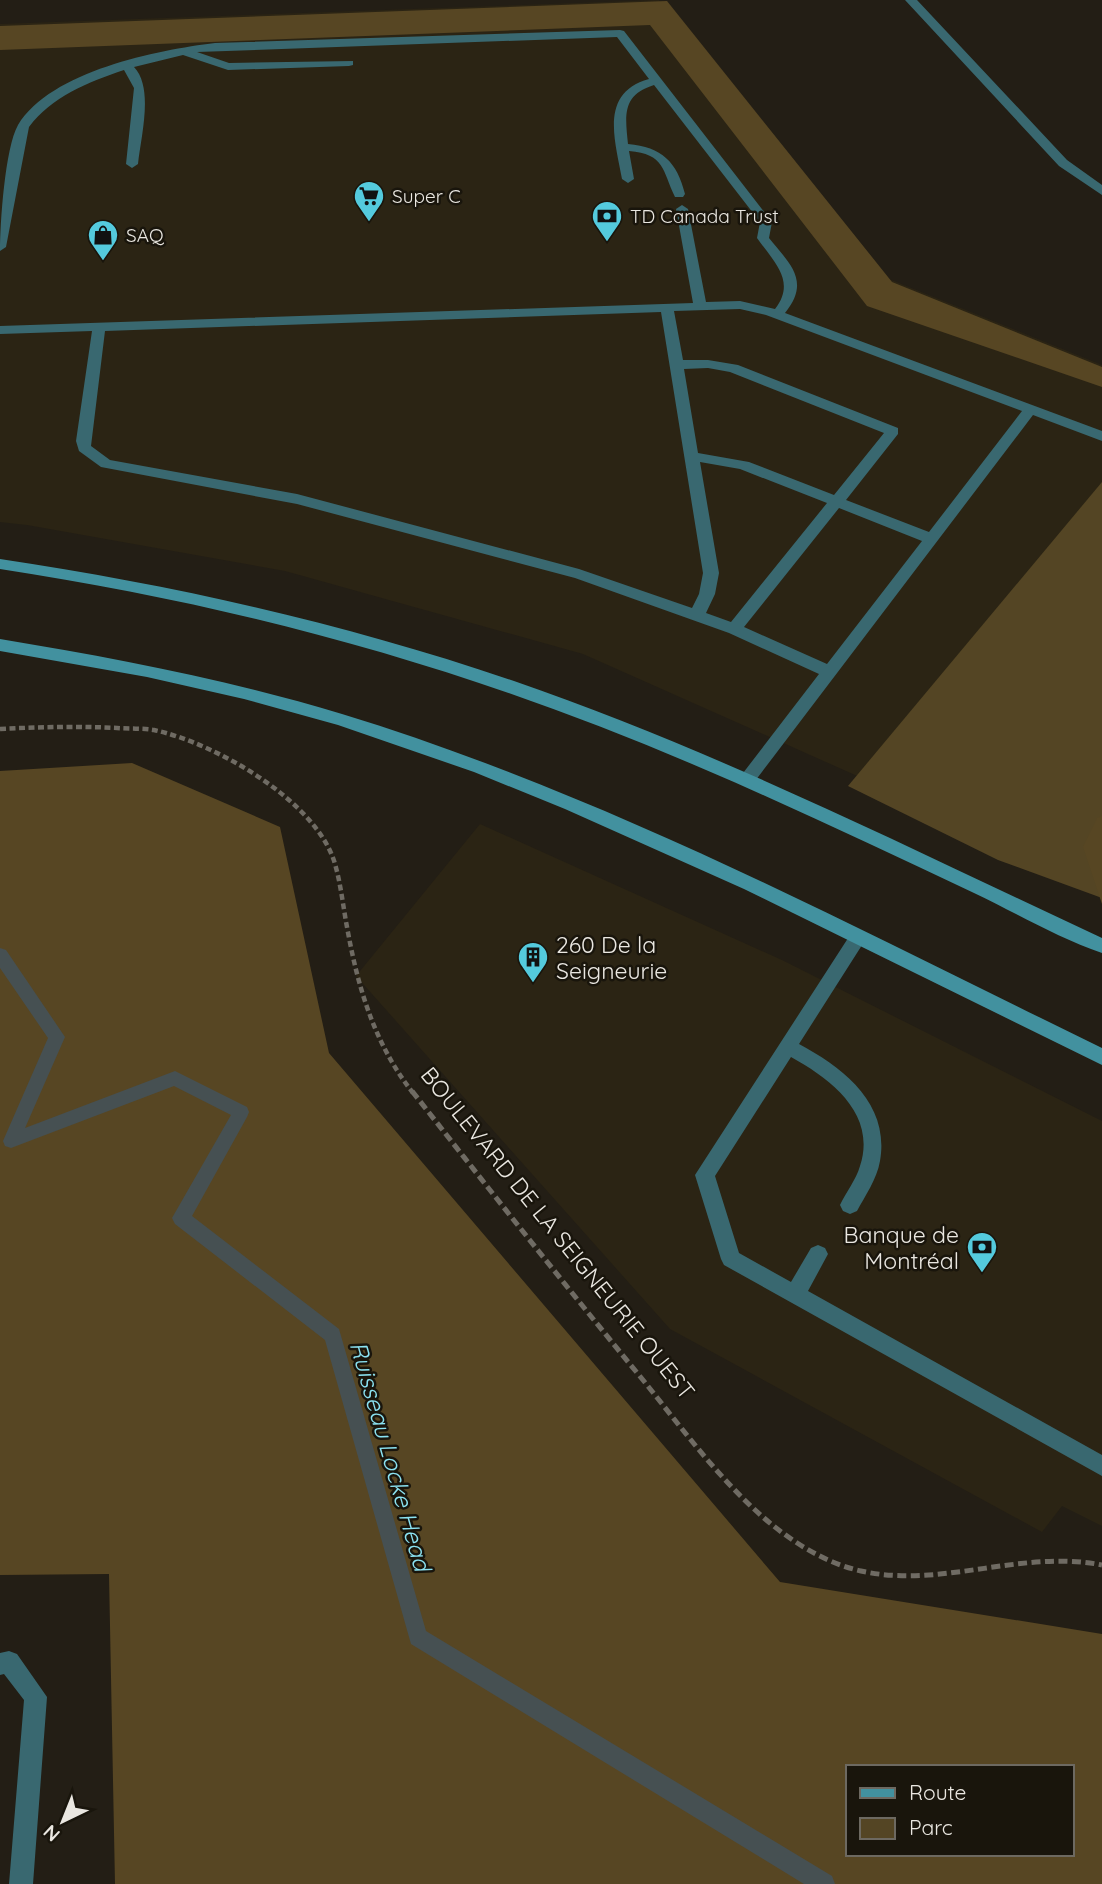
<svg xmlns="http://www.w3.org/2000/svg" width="1102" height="1884" font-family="Quicksand,sans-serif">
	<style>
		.built { fill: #2b2414 }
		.green { fill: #544524 }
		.forest { fill: #574623; fill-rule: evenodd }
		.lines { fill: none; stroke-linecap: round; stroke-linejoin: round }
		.stream { fill: #465052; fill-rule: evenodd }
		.path-far1 { stroke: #6f6b63; stroke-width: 4.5; stroke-dasharray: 6 3.5; stroke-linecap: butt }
		.path { stroke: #6f6b63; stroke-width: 5; stroke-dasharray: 9 4.5; stroke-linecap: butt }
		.lane { fill: #396870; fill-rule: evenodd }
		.street { fill: #396870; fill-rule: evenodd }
		.secondary { fill: #42919f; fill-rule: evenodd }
		.labels { text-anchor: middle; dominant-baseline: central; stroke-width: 5; stroke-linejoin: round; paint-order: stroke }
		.far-poi-label { font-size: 19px; fill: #eae7e1; stroke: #19150c; text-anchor: start }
		.poi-label { font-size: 23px; fill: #eae7e1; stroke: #19150c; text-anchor: start }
		.street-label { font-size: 23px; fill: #eae7e1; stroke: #19150c }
		.water-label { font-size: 24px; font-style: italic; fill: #8be2f1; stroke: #19150c }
	</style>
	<rect width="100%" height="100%" fill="#231e15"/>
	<!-- built -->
	<g class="built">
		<path d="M 659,0 L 884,277 L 1102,365 L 1102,590 L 945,815 L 583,654 L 285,571 L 27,525 L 0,522 L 0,24 Z"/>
		<path d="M 480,824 L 782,960 L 1102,1121 L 1102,1526 L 1062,1506 L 1042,1532 L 670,1329 L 356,976 Z"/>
	</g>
	<!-- green -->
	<path class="green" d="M 1102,482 L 1102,898 L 998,860 L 848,786 Z"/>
	<!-- forest -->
	<g class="forest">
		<path d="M 667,1 L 892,282 L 1102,367 L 1102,387 L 867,306 L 650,25 L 0,50 L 0,26 Z"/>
		<path d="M 132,763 L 280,827 L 329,1053 L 780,1582 L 1102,1634 L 1102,1884 L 115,1884 L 109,1574 L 0,1575 L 0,771 ZM 848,1767 L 1072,1767 L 1072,1854 L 848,1854 Z"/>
		<path d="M 1102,816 L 1102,904 L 1083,847 L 1097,818 Z"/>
	</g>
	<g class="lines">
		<!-- stream -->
		<path class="stream" d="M 0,948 L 6,950 L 65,1037 L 25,1128 L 175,1071 L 247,1107 L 249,1112 L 247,1117 L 192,1216 L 339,1329 L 426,1631 L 832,1876 L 835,1884 L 804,1884 L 411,1644 L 325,1340 L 175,1224 L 172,1218 L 231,1115 L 174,1086 L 11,1148 L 5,1146 L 3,1141 L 48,1038 L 0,968 Z"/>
		<!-- path-far1 -->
		<path class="path-far1" d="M 0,729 C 39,727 78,726 117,728 C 129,729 142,728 154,730 C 215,743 317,801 335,864 C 341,885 343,906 347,927 C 358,988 374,1043 413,1093"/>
		<!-- path -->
		<path class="path" d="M 412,1091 C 488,1188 564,1284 643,1380 C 681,1427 718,1478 764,1518 C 792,1542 825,1563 861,1571 C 942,1589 1021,1549 1102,1565"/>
		<!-- lane -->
		<g class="lane">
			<path d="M 620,30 L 624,31 L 772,222 L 769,238 C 790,264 811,281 785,313 L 1102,431 L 1102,441 L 1033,415 L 752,785 L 746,787 L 738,781 L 740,777 L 819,674 L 729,633 L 575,578 L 297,504 L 101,467 L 79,451 L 76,441 L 92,331 L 0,334 L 0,326 L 693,303 L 676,209 L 682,205 L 688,209 L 706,302 L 740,301 L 775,309 C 797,281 773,261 757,238 L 760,222 L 654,85 C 622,95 625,115 628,144 C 662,147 677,162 685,194 L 683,197 L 675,197 C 662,170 665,154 629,151 L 634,179 L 628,183 L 622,179 C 615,140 599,93 649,79 L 617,37 L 197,52 L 229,63 L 353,61 L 353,65 L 349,66 L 228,70 L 183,55 L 134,67 C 154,88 141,136 138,164 L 132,168 L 126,164 L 134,88 L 124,70 C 88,82 51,97 29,127 L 6,247 L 0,251 C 0,223 5,148 18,125 C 51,71 157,50 215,43 ZM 740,309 L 766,315 L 1022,411 L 929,532 L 846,500 L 898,434 L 898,428 L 738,365 L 708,360 L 683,360 L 674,311 ZM 661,312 L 703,573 L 699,594 L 692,608 L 579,569 L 297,494 L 110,460 L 91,446 L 105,331 ZM 708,368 L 730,372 L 884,433 L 834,495 L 749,462 L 698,453 L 684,369 ZM 700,462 L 740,469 L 827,503 L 731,622 L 706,613 L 715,594 L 719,573 ZM 839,508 L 922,541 L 827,664 L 744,627 Z"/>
			<path d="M 858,930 L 864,932 L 867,937 L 864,942 L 799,1044 C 844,1068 890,1104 880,1161 C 877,1179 865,1196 857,1211 L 850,1214 L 843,1211 L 840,1205 C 846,1192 856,1180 860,1166 C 877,1114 831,1079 791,1057 L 715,1176 L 739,1253 L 791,1282 L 811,1248 L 818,1245 L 825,1248 L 828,1254 L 808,1291 L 1102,1455 L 1102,1476 L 724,1265 L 721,1259 L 695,1175 L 852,932 Z"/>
		</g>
		<!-- street -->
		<g class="street">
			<path d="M 905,0 L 917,0 L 1067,160 L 1102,185 L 1102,195 L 1059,166 Z"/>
			<path d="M 9,1651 L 17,1654 L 47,1697 L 33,1884 L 9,1884 L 24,1700 L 4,1674 L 0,1675 L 0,1653 Z"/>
		</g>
		<!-- secondary -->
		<g class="secondary">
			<path d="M 0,559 C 175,585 347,624 514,681 C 717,751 909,848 1102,938 L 1102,953 C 1058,938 1016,913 974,893 C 885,851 797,809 706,770 C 475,670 249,607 0,569 Z"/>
			<path d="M 0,639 C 115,658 230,680 342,714 C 607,795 854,927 1102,1048 L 1102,1065 L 744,889 L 565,809 L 474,772 L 338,725 L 244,699 L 147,677 L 0,651 Z"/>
		</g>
	</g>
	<!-- icons -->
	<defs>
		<g id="supermarket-pin" transform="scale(1.575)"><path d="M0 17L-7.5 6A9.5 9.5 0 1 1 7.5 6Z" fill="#54cadd" stroke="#19150c"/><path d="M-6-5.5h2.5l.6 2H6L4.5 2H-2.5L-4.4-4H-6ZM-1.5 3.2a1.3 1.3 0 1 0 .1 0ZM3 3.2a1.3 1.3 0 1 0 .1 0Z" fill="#111"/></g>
		<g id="bank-pin" transform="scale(1.575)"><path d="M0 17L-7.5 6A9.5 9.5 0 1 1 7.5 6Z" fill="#54cadd" stroke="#19150c"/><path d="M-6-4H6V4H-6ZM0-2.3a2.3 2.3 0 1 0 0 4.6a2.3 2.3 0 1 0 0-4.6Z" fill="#111"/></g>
		<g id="shop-pin" transform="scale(1.575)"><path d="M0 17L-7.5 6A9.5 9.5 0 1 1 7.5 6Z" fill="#54cadd" stroke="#19150c"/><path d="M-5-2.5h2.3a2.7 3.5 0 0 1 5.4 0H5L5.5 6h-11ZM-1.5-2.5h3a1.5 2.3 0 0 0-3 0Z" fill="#111"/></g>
		<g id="building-pin" transform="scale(1.575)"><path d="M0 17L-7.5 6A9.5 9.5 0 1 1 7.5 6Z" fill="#54cadd" stroke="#19150c"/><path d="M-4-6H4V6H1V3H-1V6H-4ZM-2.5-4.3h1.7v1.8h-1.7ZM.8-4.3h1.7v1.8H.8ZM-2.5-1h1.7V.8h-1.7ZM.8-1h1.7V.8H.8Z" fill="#111"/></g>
	</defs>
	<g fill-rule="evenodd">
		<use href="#supermarket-pin" x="369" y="196"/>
		<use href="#bank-pin" x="607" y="216"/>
		<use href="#shop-pin" x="103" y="235"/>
		<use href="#building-pin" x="533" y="957"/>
		<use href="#bank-pin" x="982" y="1247"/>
	</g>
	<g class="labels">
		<!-- far-poi labels -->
		<g class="far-poi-label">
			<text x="392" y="196">Super C</text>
			<text x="630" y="216">TD Canada Trust</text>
			<text x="126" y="235">SAQ</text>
		</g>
		<!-- poi labels -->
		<g class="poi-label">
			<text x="556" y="944">260 De la<tspan x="556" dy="26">Seigneurie</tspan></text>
			<text x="959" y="1234" text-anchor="end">Banque de<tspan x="959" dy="26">Montréal</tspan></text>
		</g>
		<!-- street labels -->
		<g class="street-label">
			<text transform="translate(558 1233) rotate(51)">BOULEVARD DE LA SEIGNEURIE OUEST</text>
		</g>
		<!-- water labels -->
		<g class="water-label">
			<text transform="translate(391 1456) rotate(74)">Ruisseau Locke Head</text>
		</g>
	</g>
	<!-- legend -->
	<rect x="846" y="1765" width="228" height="91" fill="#19150c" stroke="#6d6961" stroke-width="2"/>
	<rect x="860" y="1788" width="35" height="10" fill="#42919f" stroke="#6d6961" stroke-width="2"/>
	<text x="909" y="1800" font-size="21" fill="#eae7e1">Route</text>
	<rect x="860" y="1818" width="35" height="21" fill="#544524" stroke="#6d6961" stroke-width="2"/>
	<text x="909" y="1835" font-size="21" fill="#eae7e1">Parc</text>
	<!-- north arrow -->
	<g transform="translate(63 1821) rotate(223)" stroke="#19150c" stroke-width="5" paint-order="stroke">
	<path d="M0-5L12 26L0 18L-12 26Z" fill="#eae7e1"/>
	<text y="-10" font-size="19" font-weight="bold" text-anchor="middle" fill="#eae7e1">N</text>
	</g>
</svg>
